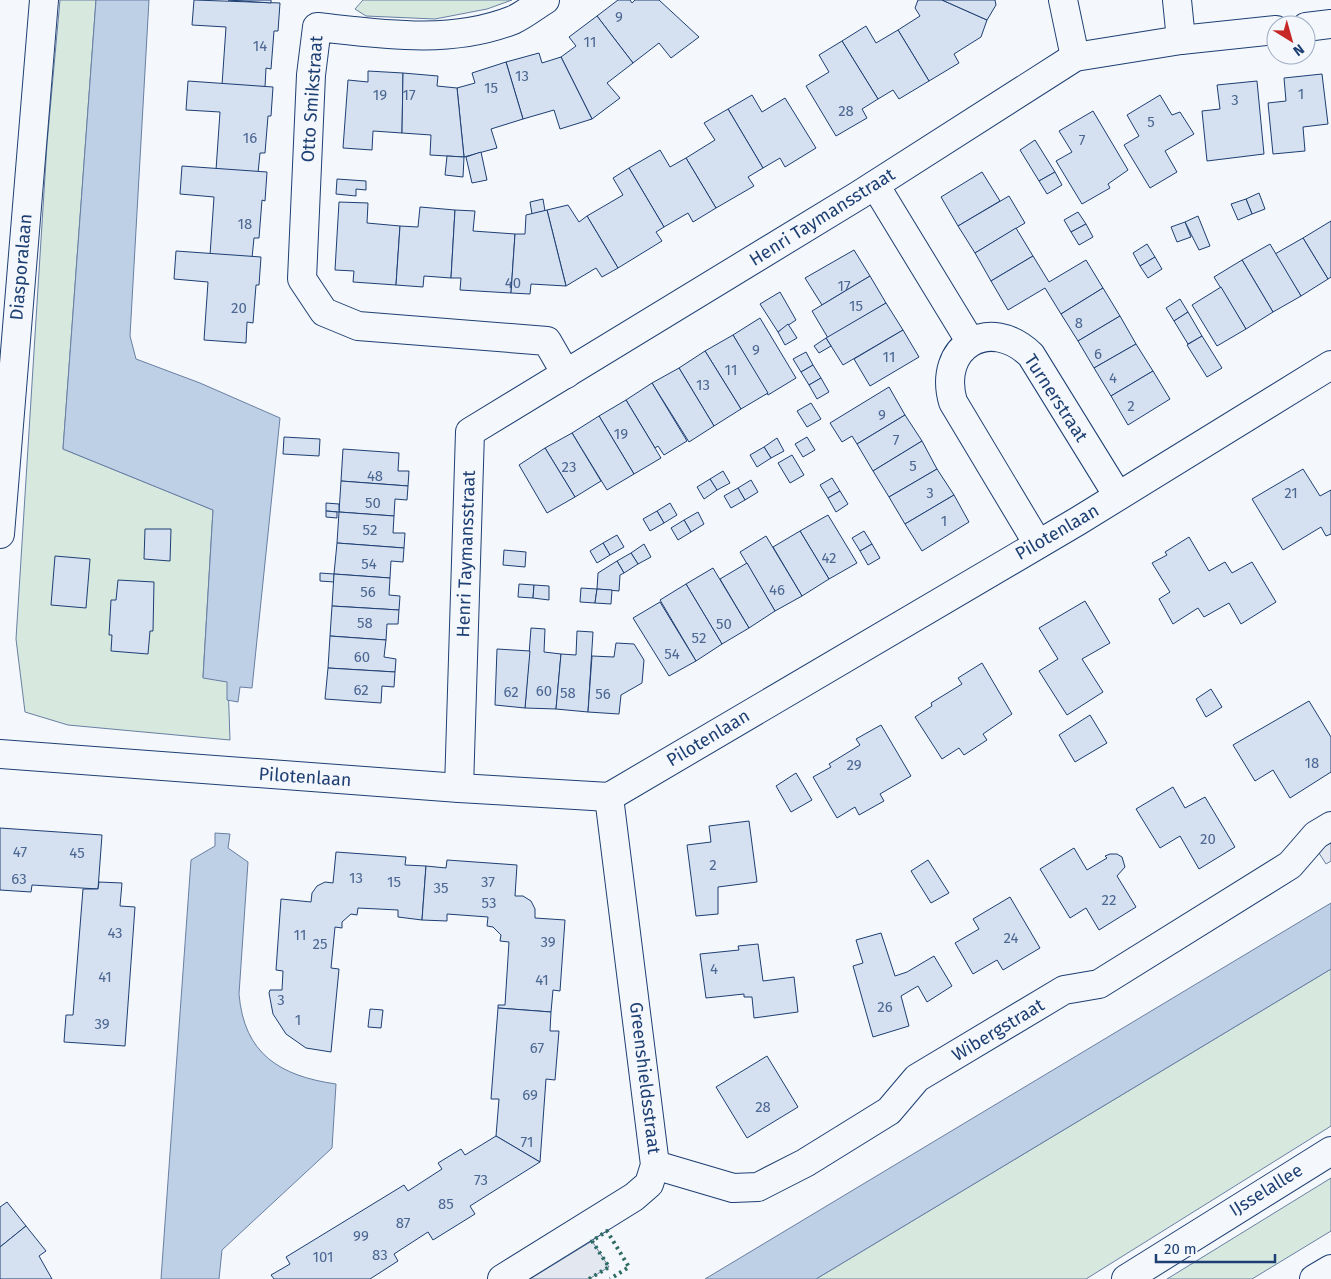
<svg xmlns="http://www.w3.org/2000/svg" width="1331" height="1279" font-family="'Fira Sans',sans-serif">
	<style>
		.green { fill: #d7e8df; stroke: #687fa3 }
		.parking { fill: #e3e8f0; stroke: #687fa3 }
		.water { fill: #bed0e5; stroke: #687fa3 }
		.building { fill: #d5e0f0; stroke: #1d3f73 }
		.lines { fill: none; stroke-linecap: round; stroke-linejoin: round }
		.minor-casing { stroke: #1d3f73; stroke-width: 30 }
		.tertiary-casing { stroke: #1d3f73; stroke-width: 30 }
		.primary-casing { stroke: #1d3f73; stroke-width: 30 }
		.minor { stroke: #f4f7fb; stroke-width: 28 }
		.tertiary { stroke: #f4f7fb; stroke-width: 28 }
		.primary { stroke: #f4f7fb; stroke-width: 28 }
		.hedge { stroke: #2c6c60; stroke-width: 4; stroke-dasharray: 2.5 4; stroke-linecap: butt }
		.labels { text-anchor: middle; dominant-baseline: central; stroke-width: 4; stroke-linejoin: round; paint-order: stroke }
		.number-label { font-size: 15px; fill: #4b6792 }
		.street-label { font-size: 18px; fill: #1d3f73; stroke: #f4f7fb }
	</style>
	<rect width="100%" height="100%" fill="#f4f7fb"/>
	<!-- green -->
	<g class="green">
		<path d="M 60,0 L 96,0 L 63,449 L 213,510 L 203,677 L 228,682 L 230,740 L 68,725 L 25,712 L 16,639 L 47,144 Z"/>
		<path d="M 363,0 L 512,0 L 487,9 L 435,19 L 366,16 L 355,9 Z"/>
		<path d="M 1331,969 L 1331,1126 L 1086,1279 L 816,1279 Z"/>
		<path d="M 1331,1178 L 1331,1231 L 1252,1279 L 1167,1279 Z"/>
	</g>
	<!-- parking -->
	<g class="parking">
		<path d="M 1331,842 L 1331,861 L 1326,864 L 1317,850 Z"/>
		<path d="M 592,1241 L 609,1267 L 589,1279 L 530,1279 Z"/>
	</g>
	<!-- water -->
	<g class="water">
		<path d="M 96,0 L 149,0 L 130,336 L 136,359 L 200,383 L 280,418 L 252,688 L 240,687 L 238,702 L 227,700 L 227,682 L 203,678 L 213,510 L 63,449 Z"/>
		<path d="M 215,833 L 230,834 L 228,848 L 248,862 L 239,994 C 244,1054 280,1076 336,1084 L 332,1148 L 222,1250 L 219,1279 L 161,1279 L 191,860 L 215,846 Z"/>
		<path d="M 1331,903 L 1331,969 L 816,1279 L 705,1279 Z"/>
	</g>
	<!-- building -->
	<g class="building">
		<path d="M 194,0 L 280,3 L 278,31 L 274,31 L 271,69 L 266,68 L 265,87 L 222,85 L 226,27 L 192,25 Z"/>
		<path d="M 228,0 L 271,0 L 271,3 Z"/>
		<path d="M 618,0 L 630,0 L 632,3 L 635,0 L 659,0 L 699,37 L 671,58 L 659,43 L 633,63 L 597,16 Z"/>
		<path d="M 918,0 L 942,0 L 987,20 L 981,37 L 954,54 L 959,63 L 929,81 L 898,30 L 920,16 L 915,8 Z"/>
		<path d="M 942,0 L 995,0 L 996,5 L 987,20 Z"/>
		<path d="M 597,16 L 633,63 L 607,83 L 620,98 L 592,119 L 561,57 L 576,46 L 569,37 Z"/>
		<path d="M 866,26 L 876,43 L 898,30 L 929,81 L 899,99 L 893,90 L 878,99 L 842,41 Z"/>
		<path d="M 842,41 L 878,99 L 862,109 L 867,118 L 836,136 L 806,86 L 829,72 L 819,55 Z"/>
		<path d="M 539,53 L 542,63 L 561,57 L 592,119 L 560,129 L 554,110 L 523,119 L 506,62 Z"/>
		<path d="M 506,62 L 523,119 L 491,129 L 497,148 L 464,157 L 457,88 L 475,83 L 472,73 Z"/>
		<path d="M 368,71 L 403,73 L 402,133 L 373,131 L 372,150 L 343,148 L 348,80 L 368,82 Z"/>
		<path d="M 403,73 L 438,76 L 437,86 L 457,88 L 464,157 L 430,155 L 431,135 L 402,133 Z"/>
		<path d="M 1322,74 L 1328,124 L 1303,127 L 1305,151 L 1273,154 L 1268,103 L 1286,101 L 1284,78 Z"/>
		<path d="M 188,81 L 273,87 L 271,116 L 268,116 L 265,153 L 260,153 L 258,173 L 216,170 L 220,112 L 186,110 Z"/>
		<path d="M 1257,81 L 1264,154 L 1207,161 L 1202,111 L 1220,109 L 1217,85 Z"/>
		<path d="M 752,95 L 762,112 L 785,98 L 816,148 L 785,167 L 780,158 L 763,168 L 728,109 Z"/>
		<path d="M 1160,95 L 1172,115 L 1180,112 L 1194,134 L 1165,151 L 1177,172 L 1150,188 L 1124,145 L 1139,136 L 1127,115 Z"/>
		<path d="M 728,109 L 763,168 L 748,177 L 754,186 L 716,208 L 686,158 L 715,140 L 704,123 Z"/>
		<path d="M 1093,111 L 1128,170 L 1108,184 L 1110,188 L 1082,204 L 1056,161 L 1072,152 L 1059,131 Z"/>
		<path d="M 1035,140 L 1055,172 L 1039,181 L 1020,150 Z"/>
		<path d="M 660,150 L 670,167 L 686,158 L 716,208 L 693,222 L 688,213 L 664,227 L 629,168 Z"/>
		<path d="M 481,152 L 487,180 L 472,183 L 466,157 Z"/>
		<path d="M 447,156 L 464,157 L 463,177 L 445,175 Z"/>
		<path d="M 182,166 L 267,172 L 265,201 L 262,200 L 259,238 L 254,238 L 252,258 L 210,255 L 214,197 L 180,194 Z"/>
		<path d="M 629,168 L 664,227 L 656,232 L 662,241 L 618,268 L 587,216 L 623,195 L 613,178 Z"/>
		<path d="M 982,172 L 1000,201 L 958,226 L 941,197 Z"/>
		<path d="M 1055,172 L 1062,185 L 1047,194 L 1039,181 Z"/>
		<path d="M 337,179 L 366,181 L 366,190 L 356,189 L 356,196 L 336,194 Z"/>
		<path d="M 1259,193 L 1265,209 L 1252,214 L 1246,199 Z"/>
		<path d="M 1009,196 L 1025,223 L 975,253 L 958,226 Z"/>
		<path d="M 543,199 L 545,211 L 532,214 L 530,202 Z"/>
		<path d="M 1246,199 L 1252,214 L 1238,220 L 1231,204 Z"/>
		<path d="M 339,202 L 368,203 L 367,223 L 400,226 L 396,285 L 353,282 L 354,271 L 335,270 Z"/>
		<path d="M 568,205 L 579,222 L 587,216 L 618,268 L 602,277 L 596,268 L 566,286 L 547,210 Z"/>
		<path d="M 420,207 L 455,210 L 451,278 L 424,276 L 423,287 L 396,285 L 400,226 L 418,227 Z"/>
		<path d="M 455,210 L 475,211 L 473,231 L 515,234 L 511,293 L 460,290 L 461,278 L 451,278 Z"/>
		<path d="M 547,210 L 566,286 L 531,284 L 530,294 L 511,293 L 515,234 L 525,234 L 526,215 Z"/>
		<path d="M 1078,212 L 1086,224 L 1071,232 L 1064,220 Z"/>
		<path d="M 1198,216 L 1210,246 L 1199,250 L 1185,222 Z"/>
		<path d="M 1331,221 L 1331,277 L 1328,279 L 1303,238 Z"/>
		<path d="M 1185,222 L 1191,237 L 1177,242 L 1171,227 Z"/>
		<path d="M 1086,224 L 1093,237 L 1079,245 L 1071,232 Z"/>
		<path d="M 1016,228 L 1033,256 L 991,281 L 975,253 Z"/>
		<path d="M 1303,238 L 1328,279 L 1301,296 L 1275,254 Z"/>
		<path d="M 1147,244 L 1155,257 L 1140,266 L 1133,253 Z"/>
		<path d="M 1270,244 L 1301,296 L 1273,312 L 1242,260 Z"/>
		<path d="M 854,250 L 870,276 L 822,305 L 805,278 Z"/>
		<path d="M 176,251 L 261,257 L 259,285 L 256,285 L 253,323 L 247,322 L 246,343 L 204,340 L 208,282 L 174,279 Z"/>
		<path d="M 1033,256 L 1049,282 L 1086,260 L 1103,288 L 1061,314 L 1045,288 L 1008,310 L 991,281 Z"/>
		<path d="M 1155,257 L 1162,269 L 1148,278 L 1140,266 Z"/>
		<path d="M 1242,260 L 1273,312 L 1246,329 L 1214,277 Z"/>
		<path d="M 870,276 L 886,303 L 828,338 L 812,311 Z"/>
		<path d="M 1221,287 L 1246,329 L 1217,346 L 1192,305 Z"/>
		<path d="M 1103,288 L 1120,316 L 1078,341 L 1061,314 Z"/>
		<path d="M 780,292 L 796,320 L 778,332 L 760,304 Z"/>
		<path d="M 1180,299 L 1188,312 L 1174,321 L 1166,308 Z"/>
		<path d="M 886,303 L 903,330 L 843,365 L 826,338 Z"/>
		<path d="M 1188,312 L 1202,336 L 1188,344 L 1174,321 Z"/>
		<path d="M 1120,316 L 1136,344 L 1094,368 L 1078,341 Z"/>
		<path d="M 760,318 L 796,378 L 768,395 L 733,335 Z"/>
		<path d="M 788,324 L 797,338 L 785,345 L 778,332 Z"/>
		<path d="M 903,330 L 919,357 L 870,386 L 854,359 Z"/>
		<path d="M 733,335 L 768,393 L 741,409 L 705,351 Z"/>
		<path d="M 1202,336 L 1222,368 L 1207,377 L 1187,345 Z"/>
		<path d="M 826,338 L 831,346 L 819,353 L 814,346 Z"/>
		<path d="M 1136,344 L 1153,371 L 1111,396 L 1094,368 Z"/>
		<path d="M 705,351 L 741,409 L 714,426 L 679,368 Z"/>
		<path d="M 806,352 L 813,365 L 801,372 L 793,359 Z"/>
		<path d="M 813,365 L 821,378 L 809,385 L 801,372 Z"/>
		<path d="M 679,368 L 714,426 L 689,442 L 652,383 Z"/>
		<path d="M 1153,371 L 1170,399 L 1128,425 L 1111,396 Z"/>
		<path d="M 821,378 L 829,392 L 817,399 L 809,385 Z"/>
		<path d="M 652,383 L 687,441 L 664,455 L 658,446 L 655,448 L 626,400 Z"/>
		<path d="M 889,387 L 905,415 L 857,444 L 852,436 L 842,442 L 830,423 Z"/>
		<path d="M 626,400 L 661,458 L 634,474 L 599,416 Z"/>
		<path d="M 811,403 L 821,419 L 807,427 L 797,411 Z"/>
		<path d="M 905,415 L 922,441 L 873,471 L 857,444 Z"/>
		<path d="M 599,416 L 634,474 L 607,490 L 572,433 Z"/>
		<path d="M 572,433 L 601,481 L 575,497 L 545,448 Z"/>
		<path d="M 284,437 L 320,439 L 319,456 L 283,454 Z"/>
		<path d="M 807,437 L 815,450 L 803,457 L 795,444 Z"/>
		<path d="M 777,438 L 784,451 L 771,458 L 764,447 Z"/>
		<path d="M 922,441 L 937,469 L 889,497 L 873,471 Z"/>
		<path d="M 764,447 L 771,458 L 757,467 L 750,455 Z"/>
		<path d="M 545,448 L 575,497 L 547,513 L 519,465 Z"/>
		<path d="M 343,449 L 399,453 L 398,471 L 409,471 L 408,486 L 341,481 Z"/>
		<path d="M 792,455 L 804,475 L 790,483 L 778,463 Z"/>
		<path d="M 937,469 L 954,495 L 905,524 L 889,497 Z"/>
		<path d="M 1303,469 L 1320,496 L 1331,490 L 1331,534 L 1326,536 L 1321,527 L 1283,550 L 1252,499 Z"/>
		<path d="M 723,471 L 730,483 L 717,490 L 710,479 Z"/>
		<path d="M 832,478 L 840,491 L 828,498 L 820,485 Z"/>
		<path d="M 710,479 L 717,490 L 704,499 L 697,487 Z"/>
		<path d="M 751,480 L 758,492 L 745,500 L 738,488 Z"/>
		<path d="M 341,481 L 408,486 L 407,500 L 395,499 L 394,516 L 339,512 Z"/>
		<path d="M 738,488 L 745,500 L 731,508 L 724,496 Z"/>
		<path d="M 840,491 L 848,504 L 836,512 L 828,498 Z"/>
		<path d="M 954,495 L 969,522 L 922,551 L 905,524 Z"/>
		<path d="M 326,503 L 339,504 L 339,512 L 326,511 Z"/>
		<path d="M 670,503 L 677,515 L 664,523 L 657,511 Z"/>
		<path d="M 326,511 L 337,512 L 337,518 L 326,517 Z"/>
		<path d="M 657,511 L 664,523 L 650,531 L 643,519 Z"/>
		<path d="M 339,512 L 394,516 L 393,533 L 405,533 L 404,548 L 337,543 Z"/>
		<path d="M 698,512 L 704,524 L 691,532 L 684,520 Z"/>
		<path d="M 828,515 L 857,563 L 829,579 L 800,531 Z"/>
		<path d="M 684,520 L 691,532 L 678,540 L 671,528 Z"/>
		<path d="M 145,529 L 171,529 L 170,561 L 144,559 Z"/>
		<path d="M 800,531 L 829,579 L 802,596 L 773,547 Z"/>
		<path d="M 864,531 L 872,544 L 860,551 L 852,538 Z"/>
		<path d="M 617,535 L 624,547 L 610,555 L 603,543 Z"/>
		<path d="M 766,536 L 802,596 L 775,611 L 740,552 Z"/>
		<path d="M 1189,537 L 1209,571 L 1225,562 L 1232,573 L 1252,562 L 1276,602 L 1241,624 L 1229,603 L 1204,617 L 1198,608 L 1173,624 L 1159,599 L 1170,592 L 1152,563 L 1167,555 L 1165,552 Z"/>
		<path d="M 337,543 L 404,548 L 403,562 L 391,561 L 390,578 L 334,574 Z"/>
		<path d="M 603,543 L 610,555 L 597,563 L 590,551 Z"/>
		<path d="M 644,544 L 651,557 L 638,564 L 631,553 Z"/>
		<path d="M 872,544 L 880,558 L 868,565 L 860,551 Z"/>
		<path d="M 504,550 L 526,552 L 525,567 L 503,565 Z"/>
		<path d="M 631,553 L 638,564 L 624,573 L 617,561 Z"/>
		<path d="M 55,556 L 90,559 L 86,608 L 51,605 Z"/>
		<path d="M 617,561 L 624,573 L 620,575 L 619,591 L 597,589 L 598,573 Z"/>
		<path d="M 747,563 L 775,611 L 749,628 L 720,579 Z"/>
		<path d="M 713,568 L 749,628 L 722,644 L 686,584 Z"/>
		<path d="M 320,573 L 334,574 L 334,582 L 320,581 Z"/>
		<path d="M 334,574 L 390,578 L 389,595 L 400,596 L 399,610 L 332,606 Z"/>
		<path d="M 118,580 L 154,582 L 153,631 L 150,631 L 148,654 L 111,651 L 112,635 L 109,635 L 111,600 L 116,600 Z"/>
		<path d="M 519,584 L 534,585 L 533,598 L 518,597 Z"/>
		<path d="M 686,584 L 722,644 L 696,661 L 660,600 Z"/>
		<path d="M 534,585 L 549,586 L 549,600 L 533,598 Z"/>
		<path d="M 581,588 L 597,589 L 595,603 L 580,602 Z"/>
		<path d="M 597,589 L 612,590 L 611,604 L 595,603 Z"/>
		<path d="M 1085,601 L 1110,643 L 1082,659 L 1103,692 L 1067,715 L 1039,671 L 1058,659 L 1039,628 Z"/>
		<path d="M 660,602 L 696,661 L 669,676 L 633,618 Z"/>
		<path d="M 332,606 L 399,610 L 398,624 L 387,624 L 386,640 L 330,636 Z"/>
		<path d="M 531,628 L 545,629 L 544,652 L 561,654 L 556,709 L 525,708 Z"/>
		<path d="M 577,631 L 593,632 L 588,712 L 556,709 L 561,654 L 576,655 Z"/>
		<path d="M 330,636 L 386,640 L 384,657 L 396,659 L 395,672 L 328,668 Z"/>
		<path d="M 616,643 L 634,644 L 644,660 L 642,683 L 621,695 L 619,714 L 588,712 L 592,656 L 614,657 Z"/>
		<path d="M 497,649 L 530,651 L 525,708 L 495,705 Z"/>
		<path d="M 982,663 L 1012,714 L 983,734 L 987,740 L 964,755 L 959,748 L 942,759 L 915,717 L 932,706 L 931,703 L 962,684 L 958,678 Z"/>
		<path d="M 328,668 L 395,672 L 394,687 L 382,686 L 381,703 L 325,699 Z"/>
		<path d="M 1211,689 L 1222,707 L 1206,717 L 1196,699 Z"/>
		<path d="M 1309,701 L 1331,737 L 1331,772 L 1290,798 L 1273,770 L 1255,781 L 1233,745 Z"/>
		<path d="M 1090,715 L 1107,743 L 1075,762 L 1059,735 Z"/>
		<path d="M 881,725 L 911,776 L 880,794 L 884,801 L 859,815 L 855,807 L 837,818 L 813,777 L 831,767 L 829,764 L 860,745 L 856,739 Z"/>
		<path d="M 796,773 L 812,800 L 791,812 L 776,786 Z"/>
		<path d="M 1173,787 L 1185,808 L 1205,797 L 1235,847 L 1199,869 L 1180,836 L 1160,848 L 1136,809 Z"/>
		<path d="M 749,821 L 757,882 L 718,887 L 718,914 L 696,916 L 687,845 L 711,842 L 709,826 Z"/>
		<path d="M 0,828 L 102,835 L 98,889 L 32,885 L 31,892 L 0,890 Z"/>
		<path d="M 1074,848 L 1087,870 L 1107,858 L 1105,856 L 1110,854 L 1117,854 L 1122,857 L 1125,867 L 1117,876 L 1136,907 L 1099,930 L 1086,908 L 1070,918 L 1040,869 Z"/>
		<path d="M 336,852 L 406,857 L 405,865 L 426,866 L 422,920 L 398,917 L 398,910 L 358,908 L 357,915 L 351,914 L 342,922 L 342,928 L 335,927 L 331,968 L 339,969 L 331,1052 L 306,1048 L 286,1034 L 273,1014 L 269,993 L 270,990 L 282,990 L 283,971 L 276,970 L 281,899 L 311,902 L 312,893 L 317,886 L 325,882 L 333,883 Z"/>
		<path d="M 447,860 L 517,865 L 515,896 L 523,896 L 531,901 L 535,909 L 535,918 L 565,920 L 560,991 L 553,990 L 551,1012 L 498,1008 L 498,1005 L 505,1005 L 509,942 L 500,941 L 501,935 L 493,927 L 487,926 L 488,917 L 447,914 L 447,921 L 422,920 L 426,866 L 446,868 Z"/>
		<path d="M 928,860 L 949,893 L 931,903 L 911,871 Z"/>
		<path d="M 99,882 L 122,883 L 120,906 L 135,907 L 125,1046 L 64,1042 L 66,1015 L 73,1015 L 83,889 L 98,889 Z"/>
		<path d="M 1010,897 L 1040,948 L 1003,970 L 997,960 L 973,974 L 955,943 L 979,929 L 973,919 Z"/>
		<path d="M 881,933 L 895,976 L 907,972 L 934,956 L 952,986 L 927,1002 L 918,986 L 901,996 L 909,1026 L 873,1037 L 853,966 L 863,963 L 856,940 Z"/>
		<path d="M 758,944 L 763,981 L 794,977 L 798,1012 L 754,1018 L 752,997 L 744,997 L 744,994 L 706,998 L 700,954 L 739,950 L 738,946 Z"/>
		<path d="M 498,1008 L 551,1012 L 550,1031 L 559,1031 L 555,1080 L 546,1079 L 540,1162 L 496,1136 L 499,1099 L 491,1099 Z"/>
		<path d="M 370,1009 L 383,1010 L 381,1028 L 368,1027 Z"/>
		<path d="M 767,1056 L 798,1107 L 747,1138 L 716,1087 Z"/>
		<path d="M 496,1136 L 540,1162 L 470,1206 L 475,1214 L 433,1240 L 428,1232 L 394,1254 L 398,1261 L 370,1279 L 274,1279 L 271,1275 L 290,1264 L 286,1257 L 404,1185 L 408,1191 L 442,1169 L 438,1163 L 461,1149 L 465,1155 Z"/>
		<path d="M 7,1202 L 26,1226 L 0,1247 L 0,1207 Z"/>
		<path d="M 26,1226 L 46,1251 L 39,1256 L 52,1279 L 0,1279 L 0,1247 Z"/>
	</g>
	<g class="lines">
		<!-- minor casing -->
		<g class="minor-casing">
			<g id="minor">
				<path d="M 545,0 C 535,6 524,15 513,20 C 450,45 381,34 317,27 L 311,75 L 302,279 L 324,312 L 358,326 L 547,341 L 566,374"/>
				<path d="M 1063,0 L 1075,57"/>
				<path d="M 1177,0 L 1181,40"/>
				<path d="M 1306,27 L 1331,24"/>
				<path d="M 875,185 L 970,341"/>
				<path d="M 0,534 L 44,0"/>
				<path d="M 1038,544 L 953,402 C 937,346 990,315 1031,355 L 1118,496"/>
				<path d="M 459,788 L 470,432 L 859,195 L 1075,57 L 1181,40 L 1276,30"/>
				<path d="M 655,1165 L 733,1188 L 758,1187 L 805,1163 L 889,1111 L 917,1078 L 1064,990 L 1099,984 L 1290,865 L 1316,835 L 1331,826"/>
				<path d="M 502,1279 L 634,1197 L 649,1184 L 655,1165 L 609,797"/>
			</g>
		</g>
		<!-- tertiary casing -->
		<g class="tertiary-casing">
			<path id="tertiary" d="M 0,754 L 459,788 L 609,797 L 1078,521 L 1331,365"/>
		</g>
		<!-- primary casing -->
		<g class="primary-casing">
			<g id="primary">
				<path d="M 1126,1279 L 1331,1151"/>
				<path d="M 1314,1279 L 1331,1269"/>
			</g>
		</g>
		<!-- minor -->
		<use href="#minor" class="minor"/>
		<!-- tertiary -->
		<use href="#tertiary" class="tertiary"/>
		<!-- primary -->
		<use href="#primary" class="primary"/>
		<!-- hedge -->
		<path class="hedge" d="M 589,1279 L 609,1267 L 592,1241 L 607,1231 L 629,1267 L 610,1279"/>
	</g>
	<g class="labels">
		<!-- number labels -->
		<g class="number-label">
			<text x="619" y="17">9</text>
			<text x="590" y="42">11</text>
			<text x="260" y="46">14</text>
			<text x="522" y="76">13</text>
			<text x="491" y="88">15</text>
			<text x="1301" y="94">1</text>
			<text x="380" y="95">19</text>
			<text x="409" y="95">17</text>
			<text x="1235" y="100">3</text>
			<text x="846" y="111">28</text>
			<text x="1151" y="122">5</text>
			<text x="250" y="138">16</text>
			<text x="1082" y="140">7</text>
			<text x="245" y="224">18</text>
			<text x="513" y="283">40</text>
			<text x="844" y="286">17</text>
			<text x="856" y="306">15</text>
			<text x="239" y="308">20</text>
			<text x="1079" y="323">8</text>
			<text x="756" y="350">9</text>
			<text x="1098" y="354">6</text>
			<text x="889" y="357">11</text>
			<text x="731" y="370">11</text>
			<text x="1113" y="378">4</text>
			<text x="703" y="385">13</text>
			<text x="1131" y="406">2</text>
			<text x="882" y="415">9</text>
			<text x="621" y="434">19</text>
			<text x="896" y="440">7</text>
			<text x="913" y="466">5</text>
			<text x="569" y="467">23</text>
			<text x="375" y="476">48</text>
			<text x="930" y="493">3</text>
			<text x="1291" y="493">21</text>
			<text x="373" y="503">50</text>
			<text x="944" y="521">1</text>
			<text x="370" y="530">52</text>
			<text x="829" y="558">42</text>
			<text x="369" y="564">54</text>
			<text x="777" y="590">46</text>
			<text x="368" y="592">56</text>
			<text x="365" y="623">58</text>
			<text x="724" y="624">50</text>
			<text x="699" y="638">52</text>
			<text x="672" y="654">54</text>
			<text x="362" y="657">60</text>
			<text x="361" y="690">62</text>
			<text x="544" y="691">60</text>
			<text x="511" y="692">62</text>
			<text x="568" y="693">58</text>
			<text x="603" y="694">56</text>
			<text x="1312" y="763">18</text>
			<text x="854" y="765">29</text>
			<text x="1208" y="839">20</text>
			<text x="20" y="852">47</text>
			<text x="77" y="853">45</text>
			<text x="713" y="865">2</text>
			<text x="356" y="878">13</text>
			<text x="19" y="879">63</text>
			<text x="394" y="882">15</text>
			<text x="488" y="882">37</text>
			<text x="441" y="888">35</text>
			<text x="1109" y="900">22</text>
			<text x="489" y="903">53</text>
			<text x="115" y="933">43</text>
			<text x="300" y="935">11</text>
			<text x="1011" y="938">24</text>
			<text x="548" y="942">39</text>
			<text x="320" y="944">25</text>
			<text x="714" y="969">4</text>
			<text x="105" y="977">41</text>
			<text x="542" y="980">41</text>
			<text x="281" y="1000">3</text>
			<text x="885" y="1007">26</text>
			<text x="298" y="1020">1</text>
			<text x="102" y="1024">39</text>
			<text x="537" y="1048">67</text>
			<text x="530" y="1095">69</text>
			<text x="763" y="1107">28</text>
			<text x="527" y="1142">71</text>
			<text x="481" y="1180">73</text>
			<text x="446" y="1204">85</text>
			<text x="403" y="1223">87</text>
			<text x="361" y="1236">99</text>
			<text x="380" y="1255">83</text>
			<text x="323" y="1257">101</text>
		</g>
		<!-- street labels -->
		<g class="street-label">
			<text transform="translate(312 99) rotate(-86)">Otto Smikstraat</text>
			<text transform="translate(822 217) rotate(-32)">Henri Taymansstraat</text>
			<text transform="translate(21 267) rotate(-85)">Diasporalaan</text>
			<text transform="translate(1056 398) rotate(57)">Turnerstraat</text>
			<text transform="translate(1057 532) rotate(-30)">Pilotenlaan</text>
			<text transform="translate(466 554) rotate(-88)">Henri Taymansstraat</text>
			<text transform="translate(708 738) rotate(-31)">Pilotenlaan</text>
			<text transform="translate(305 777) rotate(4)">Pilotenlaan</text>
			<text transform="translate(998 1030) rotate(-31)">Wibergstraat</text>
			<text transform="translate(645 1078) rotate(83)">Greenshieldsstraat</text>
			<text transform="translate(1266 1190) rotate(-32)">IJsselallee</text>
		</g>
	</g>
	<!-- north arrow -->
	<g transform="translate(1291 40) rotate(143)"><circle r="24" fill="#f4f7fb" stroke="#9eadc5"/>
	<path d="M0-4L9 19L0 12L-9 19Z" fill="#c62828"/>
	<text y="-8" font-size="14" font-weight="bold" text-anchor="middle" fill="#1d3f73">N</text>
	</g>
	<!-- scale -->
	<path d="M1156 1254v8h119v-8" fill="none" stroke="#1d3f73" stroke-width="2.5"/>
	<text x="1164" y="1254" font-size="15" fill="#1d3f73" stroke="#f4f7fb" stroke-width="4" paint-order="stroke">20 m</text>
</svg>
